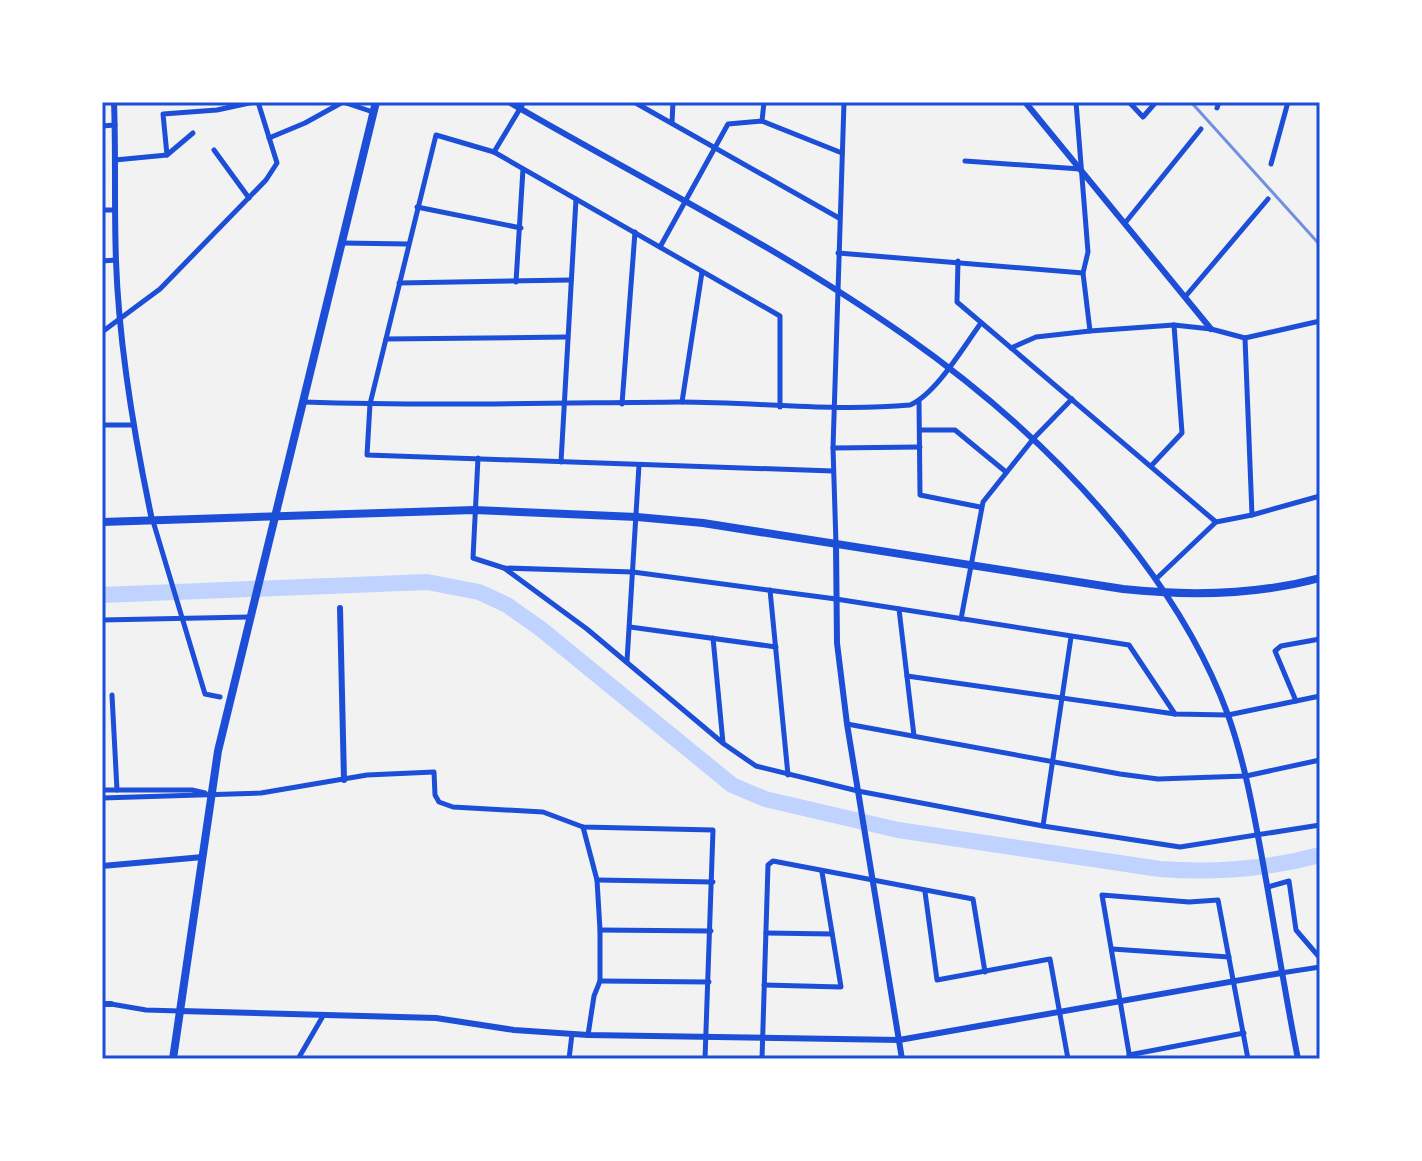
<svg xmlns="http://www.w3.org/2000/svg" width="1422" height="1161" font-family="'Sofia Sans Condensed',sans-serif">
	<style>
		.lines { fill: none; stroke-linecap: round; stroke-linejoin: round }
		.river { stroke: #bfd3fe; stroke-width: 16 }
		.minor { stroke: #1d4ed8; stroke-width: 5 }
		.tertiary { stroke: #1d4ed8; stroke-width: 6 }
		.primary { stroke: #1d4ed8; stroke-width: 8 }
		.rail { stroke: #7290e2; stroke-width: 3 }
		.neatline { fill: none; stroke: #1d4ed8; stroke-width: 3 }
	</style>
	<rect width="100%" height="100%" fill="#f2f2f2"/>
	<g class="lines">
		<!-- river -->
		<path class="river" d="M 102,595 L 427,582 L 479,592 L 507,605 L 541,629 L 732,785 L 765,799 L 898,830 L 1160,869 C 1214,873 1268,869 1320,855"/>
		<!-- minor -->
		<g class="minor">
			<path d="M 634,102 L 839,218"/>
			<path d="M 1076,102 L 1088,252 L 1083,273 L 1090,331"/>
			<path d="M 1129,102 L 1143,117 L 1156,102"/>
			<path d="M 1217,108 L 1219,102"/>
			<path d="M 762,121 L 764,102"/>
			<path d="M 672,123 L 673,102"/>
			<path d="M 102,126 L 115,125"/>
			<path d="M 269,138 L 305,123 L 343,102 L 373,112"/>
			<path d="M 214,150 L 249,198"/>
			<path d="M 494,152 L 524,102"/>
			<path d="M 167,155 L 193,133"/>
			<path d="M 115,160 L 167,155 L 163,114 L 217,110 L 254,102"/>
			<path d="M 965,161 L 1080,169"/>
			<path d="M 1271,164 L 1288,102"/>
			<path d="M 417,207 L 521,228"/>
			<path d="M 102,210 L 115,210"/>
			<path d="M 1125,223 L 1201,129"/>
			<path d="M 342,243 L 408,244"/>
			<path d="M 660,247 L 728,124 L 762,121 L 842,153"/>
			<path d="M 838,253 L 1083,273"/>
			<path d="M 102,261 L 116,260"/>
			<path d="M 958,261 L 957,302 L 1216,522"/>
			<path d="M 516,282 L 523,169"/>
			<path d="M 399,283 L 571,280"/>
			<path d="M 1185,297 L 1268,199"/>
			<path d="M 102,332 L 160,289 L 266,180 L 277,163 L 258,102"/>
			<path d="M 1245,338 L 1252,515"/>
			<path d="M 386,339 L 568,337"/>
			<path d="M 1011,348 L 1036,337 L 1090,331 L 1174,325 L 1211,329 L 1245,338 L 1320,321"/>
			<path d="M 919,401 L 920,495 L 980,507"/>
			<path d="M 304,402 C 429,406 554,403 680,402 C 757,402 833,412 910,405 C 936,394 964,346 981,323"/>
			<path d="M 682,402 L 702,272"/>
			<path d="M 622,404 L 635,232"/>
			<path d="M 780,407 L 780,316 L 494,152 L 436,135 L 370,404 L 367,455 L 833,471"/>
			<path d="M 920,430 L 955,430 L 1006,472"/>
			<path d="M 833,448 L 920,447"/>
			<path d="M 478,458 L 473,558 L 504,568 L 633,572 L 836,599 L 1129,645 L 1175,714"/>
			<path d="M 561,462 L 576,199"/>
			<path d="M 1151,466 L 1182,433 L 1174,325"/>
			<path d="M 102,491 L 102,425 L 133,425"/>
			<path d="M 153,521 L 205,694 L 220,697"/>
			<path d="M 836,544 L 833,448 L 844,102"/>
			<path d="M 504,568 L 587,629 L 724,744 L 756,766 L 858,791 L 1043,826 L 1180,847 L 1320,825"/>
			<path d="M 1156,579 L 1216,522 L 1252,515 L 1320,496"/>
			<path d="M 770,590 L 788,775"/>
			<path d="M 899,609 L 914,736"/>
			<path d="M 961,619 L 983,502 L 1034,438 L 1072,399"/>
			<path d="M 102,620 L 249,617"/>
			<path d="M 630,627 L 776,647"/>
			<path d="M 713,638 L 723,743"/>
			<path d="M 627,661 L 639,465"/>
			<path d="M 907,676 L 1175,714 L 1228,715 L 1320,696"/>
			<path d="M 112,695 L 117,790"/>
			<path d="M 1296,701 L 1275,651 L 1281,646 L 1320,639"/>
			<path d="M 847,724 L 1120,774 L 1158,779 L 1246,776 L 1320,760"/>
			<path d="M 102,790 L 192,790 L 205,793"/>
			<path d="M 102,798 L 261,793 L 367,775 L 434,772 L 435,795 L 439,802 L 453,807 L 543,812 L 583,827 L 713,830 L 705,1059"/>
			<path d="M 1043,826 L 1071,637"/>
			<path d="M 583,827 L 597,880 L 600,930 L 600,981 L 594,996 L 588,1035"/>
			<path d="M 597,880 L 713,882"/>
			<path d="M 1268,887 L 1289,881 L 1296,930 L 1320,958"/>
			<path d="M 925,892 L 937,980 L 1050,959 L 1068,1059"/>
			<path d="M 600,930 L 711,931"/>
			<path d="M 766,933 L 832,934"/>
			<path d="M 1112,949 L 1229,957"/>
			<path d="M 1281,973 L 1320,967"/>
			<path d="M 600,981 L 709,982"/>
			<path d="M 764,985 L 841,987 L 822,872"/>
			<path d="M 111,1004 L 146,1010 L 180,1011"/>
			<path d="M 1129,1055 L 1244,1033"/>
			<path d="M 298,1059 L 323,1016"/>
			<path d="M 569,1059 L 572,1034"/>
			<path d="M 762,1059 L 768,865 L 773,861 L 973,899 L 985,972"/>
			<path d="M 1130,1059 L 1102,895 L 1189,902 L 1218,900 L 1248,1059"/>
		</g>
		<!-- tertiary -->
		<g class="tertiary">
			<path d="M 114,102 C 116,155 114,208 116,261 C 119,348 134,435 152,520"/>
			<path d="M 509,102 C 736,234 975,339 1138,555 C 1175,604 1207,657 1228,715 C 1245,763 1254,814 1263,863 C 1275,929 1285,994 1298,1059"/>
			<path d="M 1025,102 L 1211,329"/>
			<path d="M 836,544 L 837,643 L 847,724 L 902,1059"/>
			<path d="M 340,608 L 344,780"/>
			<path d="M 102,866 L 203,857"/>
			<path d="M 102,1004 L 111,1004"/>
			<path d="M 180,1011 L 436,1018 L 514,1030 L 588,1035 L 899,1040 L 1281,973"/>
		</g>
		<!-- primary -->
		<g class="primary">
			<path d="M 102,522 L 474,510 L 637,517 L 703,523 L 1123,589 C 1188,596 1257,595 1320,578"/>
			<path d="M 173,1059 L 218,751 L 376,102"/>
		</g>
		<!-- rail -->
		<path class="rail" d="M 1191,102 L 1320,245"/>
	</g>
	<!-- border -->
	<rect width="1422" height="1161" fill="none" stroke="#ffffff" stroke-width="208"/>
	<rect x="104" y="104" width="1214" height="953" class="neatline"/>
</svg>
